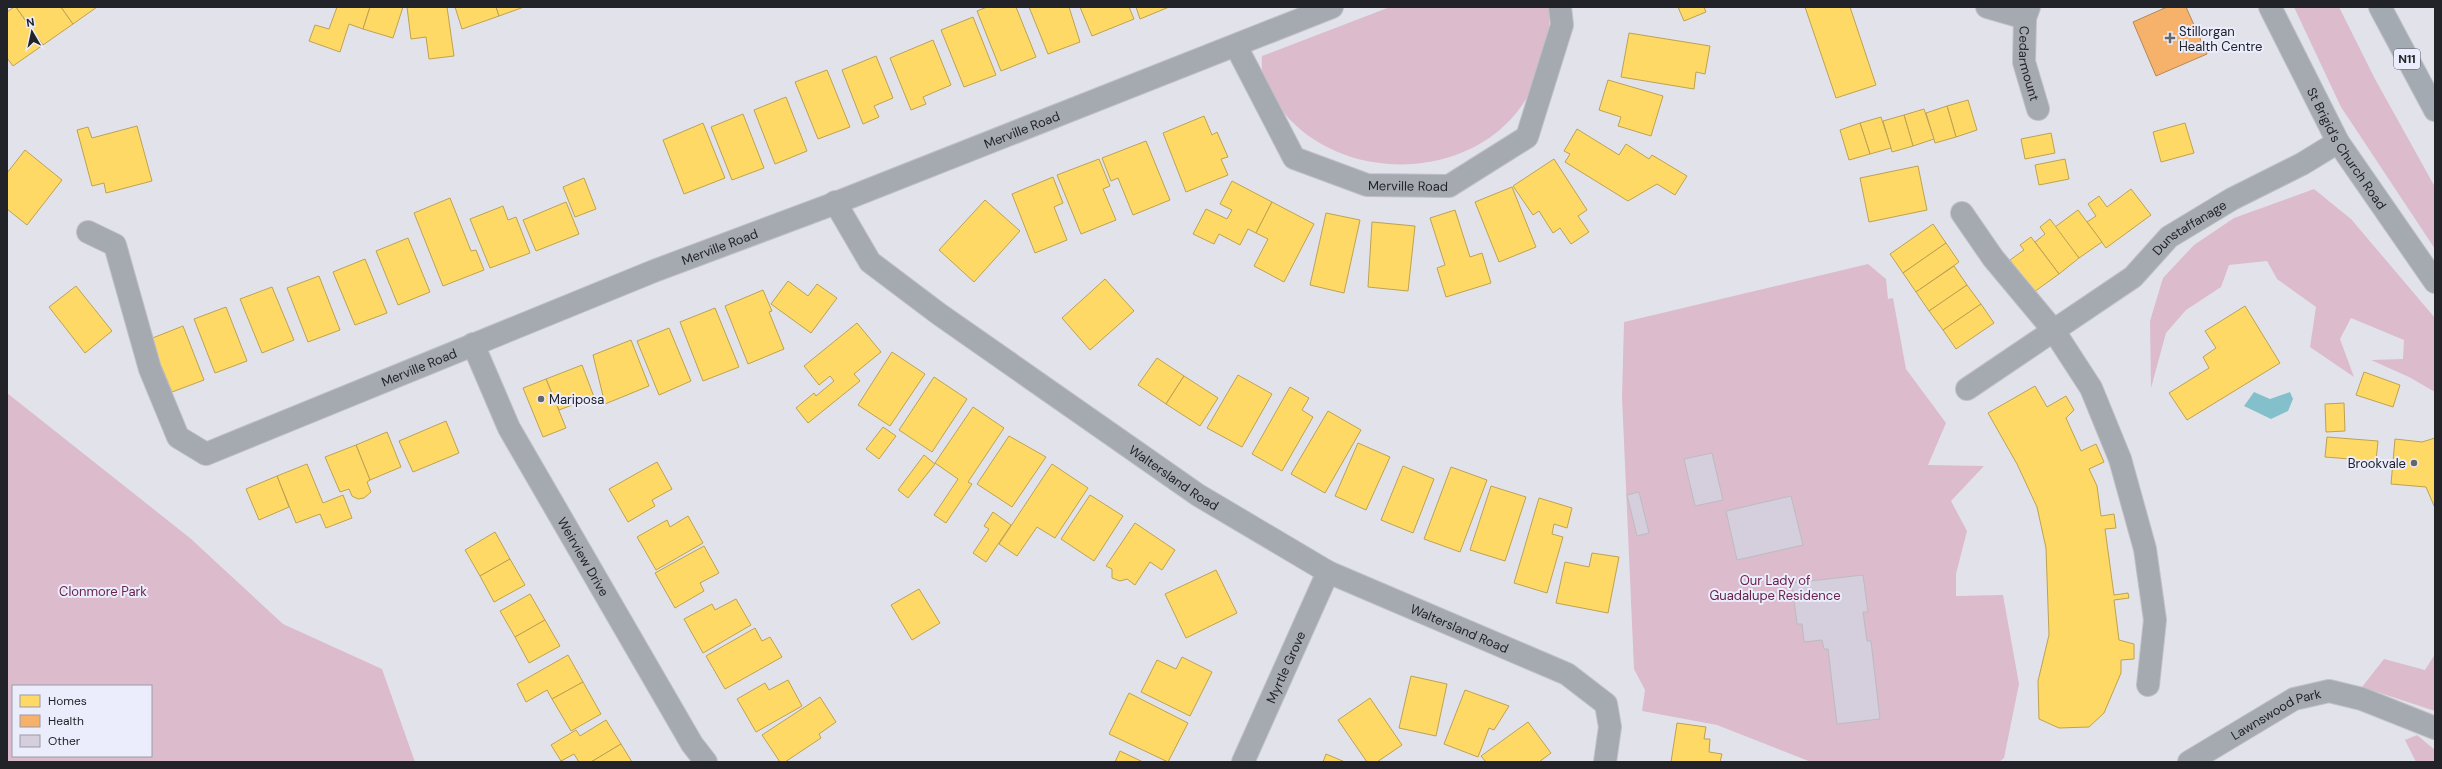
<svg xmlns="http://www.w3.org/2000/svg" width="2442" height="769" font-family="'DM Sans',sans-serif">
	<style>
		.green { fill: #dcbbcd; fill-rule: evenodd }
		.water { fill: #84bfcc }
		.homes { fill: #ffd966; stroke: #bda253 }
		.health { fill: #f6b26b; stroke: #b68757 }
		.building { fill: #d5cedc; stroke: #bcbbc0 }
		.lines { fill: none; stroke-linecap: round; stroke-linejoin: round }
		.minor-casing { stroke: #c0c1c6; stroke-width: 24 }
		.tertiary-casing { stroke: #c0c1c6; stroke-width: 24 }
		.trunk-casing { stroke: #c0c1c6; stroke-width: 24 }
		.minor { stroke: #a5aab1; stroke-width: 22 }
		.tertiary { stroke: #a5aab1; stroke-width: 22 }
		.trunk { stroke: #a4aab2; stroke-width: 22 }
		.poi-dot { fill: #65666c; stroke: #ebedfc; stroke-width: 1.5 }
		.labels { text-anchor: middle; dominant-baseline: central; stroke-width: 4; stroke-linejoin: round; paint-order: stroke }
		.shield { fill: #ebedfc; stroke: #5e6068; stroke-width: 1 }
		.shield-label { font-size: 12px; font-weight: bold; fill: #222328 }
		.poi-label { font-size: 13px; fill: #222328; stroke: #ebedfc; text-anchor: start }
		.street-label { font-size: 13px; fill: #222328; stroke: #ebedfc }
		.park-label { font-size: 13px; fill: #6b224a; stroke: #ebedfc }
	</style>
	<rect width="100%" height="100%" fill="#e2e3ea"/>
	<!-- green -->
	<g class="green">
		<path d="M 1390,7 L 1550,7 C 1550,45 1538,91 1511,119 C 1453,182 1339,179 1284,113 C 1269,95 1260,80 1262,56 Z"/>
		<path d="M 2294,7 L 2339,7 L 2375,79 L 2435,187 L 2435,249 L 2341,107 Z"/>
		<path d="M 2314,189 L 2351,219 L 2435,318 L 2435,392 L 2409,377 L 2371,360 L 2403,359 L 2404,340 L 2351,318 L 2340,339 L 2354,377 L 2310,347 L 2316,307 L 2277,279 L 2267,261 L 2229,265 L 2221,287 L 2186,310 L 2166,333 L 2151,388 L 2150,321 L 2163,278 L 2194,245 L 2234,218 Z"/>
		<path d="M 1868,264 L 1886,279 L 1888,299 L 1893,298 L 1906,369 L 1946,423 L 1928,465 L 1984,466 L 1951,501 L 1967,531 L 1956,574 L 1956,596 L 2003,595 L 2019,684 L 2004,758 L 1999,762 L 1811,762 L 1717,725 L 1642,711 L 1645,690 L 1634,669 L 1622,397 L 1624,322 Z"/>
		<path d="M 7,393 L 190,538 L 283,624 L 382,669 L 415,762 L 7,762 ZM 13,686 L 151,686 L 151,756 L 13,756 Z"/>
		<path d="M 2435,654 L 2435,711 L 2362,687 L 2384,659 L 2425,670 Z"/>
		<path d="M 2417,735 L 2435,750 L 2435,762 L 2416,762 L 2405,740 Z"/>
	</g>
	<!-- water -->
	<path class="water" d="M 2254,392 L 2270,399 L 2290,392 L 2293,399 L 2288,411 L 2271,419 L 2244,406 Z"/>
	<!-- homes -->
	<g class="homes">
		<path d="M 14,7 L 16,7 L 43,45 L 13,66 L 7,58 L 7,12 Z"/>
		<path d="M 16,7 L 61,7 L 73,24 L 43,45 Z"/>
		<path d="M 61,7 L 97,7 L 73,24 Z"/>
		<path d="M 337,7 L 370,7 L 363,29 L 349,24 L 340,52 L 309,41 L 315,25 L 329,29 Z"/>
		<path d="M 370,7 L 403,7 L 393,38 L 363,29 Z"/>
		<path d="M 407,7 L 447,7 L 454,56 L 429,59 L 426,37 L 411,39 Z"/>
		<path d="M 455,7 L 496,7 L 499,16 L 462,29 Z"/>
		<path d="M 496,7 L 524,7 L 499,16 Z"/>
		<path d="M 987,7 L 1016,7 L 1036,57 L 1001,71 L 977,11 Z"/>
		<path d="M 1029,7 L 1069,7 L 1080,42 L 1048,54 Z"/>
		<path d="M 1080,7 L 1129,7 L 1134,19 L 1092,36 Z"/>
		<path d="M 1136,7 L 1169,7 L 1140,19 Z"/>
		<path d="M 1678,7 L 1704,7 L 1706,12 L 1684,21 Z"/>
		<path d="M 1805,7 L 1850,7 L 1876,85 L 1836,98 Z"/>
		<path d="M 973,17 L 996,75 L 964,87 L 941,30 Z"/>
		<path d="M 1629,33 L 1710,46 L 1705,74 L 1696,72 L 1694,89 L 1621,77 Z"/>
		<path d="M 933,40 L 951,85 L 923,97 L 926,104 L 911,110 L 890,58 Z"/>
		<path d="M 876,56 L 893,98 L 874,106 L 879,117 L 863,124 L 842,70 Z"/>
		<path d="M 827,70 L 850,127 L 818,139 L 795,82 Z"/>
		<path d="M 1608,80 L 1663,96 L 1651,136 L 1618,126 L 1621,117 L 1599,110 Z"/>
		<path d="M 786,97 L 807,151 L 775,164 L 754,110 Z"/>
		<path d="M 1968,100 L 1977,130 L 1956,137 L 1947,106 Z"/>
		<path d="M 1947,106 L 1956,137 L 1935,143 L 1926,113 Z"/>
		<path d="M 1924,109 L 1934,139 L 1913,146 L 1904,115 Z"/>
		<path d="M 743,114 L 764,168 L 732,180 L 711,127 Z"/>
		<path d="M 1904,115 L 1913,146 L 1892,152 L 1883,121 Z"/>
		<path d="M 1204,116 L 1212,135 L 1217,132 L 1228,157 L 1221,159 L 1228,175 L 1186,192 L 1163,133 Z"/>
		<path d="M 1881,117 L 1891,148 L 1870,154 L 1860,123 Z"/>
		<path d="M 703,123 L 725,178 L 684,194 L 663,140 Z"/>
		<path d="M 1860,123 L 1870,154 L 1849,160 L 1840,130 Z"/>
		<path d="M 2185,123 L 2194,153 L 2161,162 L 2153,132 Z"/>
		<path d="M 137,126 L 152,181 L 106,193 L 104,183 L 92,186 L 77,130 L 88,127 L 92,138 Z"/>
		<path d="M 1577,129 L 1619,155 L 1626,144 L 1649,159 L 1652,155 L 1687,176 L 1675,195 L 1657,184 L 1628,201 L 1565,162 L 1570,154 L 1564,151 Z"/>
		<path d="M 2051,133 L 2055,153 L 2025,159 L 2021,139 Z"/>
		<path d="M 1146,141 L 1170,200 L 1133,215 L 1118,178 L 1111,181 L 1102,158 Z"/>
		<path d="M 25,150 L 62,180 L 27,225 L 7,209 L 7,173 Z"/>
		<path d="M 1099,159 L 1110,186 L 1103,189 L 1116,220 L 1081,234 L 1057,175 Z"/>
		<path d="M 1554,159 L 1587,210 L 1578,216 L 1589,232 L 1571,244 L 1560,228 L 1553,233 L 1539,211 L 1533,215 L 1513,186 Z"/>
		<path d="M 2065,159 L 2069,179 L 2039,185 L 2035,165 Z"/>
		<path d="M 1918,166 L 1927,210 L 1869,222 L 1860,178 Z"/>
		<path d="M 1053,177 L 1063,203 L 1054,207 L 1067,240 L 1035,253 L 1012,194 Z"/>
		<path d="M 584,178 L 596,209 L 575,217 L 563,187 Z"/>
		<path d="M 1232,181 L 1272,202 L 1256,233 L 1248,229 L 1240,245 L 1219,234 L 1214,244 L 1193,234 L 1206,209 L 1227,219 L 1232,210 L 1220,204 Z"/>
		<path d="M 1512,187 L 1536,247 L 1499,262 L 1475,202 Z"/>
		<path d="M 2131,189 L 2151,215 L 2106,248 L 2087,222 L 2096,216 L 2088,204 L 2099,196 L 2107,207 Z"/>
		<path d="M 450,198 L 471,251 L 476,250 L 484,270 L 443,286 L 414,213 Z"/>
		<path d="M 985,200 L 1020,231 L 974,282 L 939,250 Z"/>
		<path d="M 566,202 L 579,234 L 536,251 L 523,220 Z"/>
		<path d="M 1272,202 L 1314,224 L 1284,282 L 1254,266 L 1268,239 L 1256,233 Z"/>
		<path d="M 503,206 L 508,220 L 516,217 L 530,253 L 490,268 L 470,219 Z"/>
		<path d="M 1455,210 L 1470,257 L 1482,253 L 1491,283 L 1446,297 L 1437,268 L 1445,265 L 1430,218 Z"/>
		<path d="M 2078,210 L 2102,242 L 2079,258 L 2055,227 Z"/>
		<path d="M 1326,213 L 1360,220 L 1344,293 L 1310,285 Z"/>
		<path d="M 2050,219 L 2079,258 L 2059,274 L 2035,242 L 2045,234 L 2040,227 Z"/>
		<path d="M 1372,222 L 1415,226 L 1408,291 L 1368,287 Z"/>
		<path d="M 1933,224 L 1946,243 L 1903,273 L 1890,254 Z"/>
		<path d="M 2031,237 L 2059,274 L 2034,292 L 2010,260 L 2024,250 L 2020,245 Z"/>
		<path d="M 408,238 L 430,292 L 398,305 L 376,251 Z"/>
		<path d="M 1946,243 L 1959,262 L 1916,292 L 1903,273 Z"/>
		<path d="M 365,259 L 387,313 L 355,325 L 333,272 Z"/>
		<path d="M 1954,266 L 1967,285 L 1929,311 L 1916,292 Z"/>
		<path d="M 319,276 L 340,330 L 308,342 L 287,288 Z"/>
		<path d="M 1105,279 L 1134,311 L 1090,350 L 1062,318 Z"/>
		<path d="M 788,281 L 808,296 L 817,284 L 837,298 L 811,333 L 771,304 Z"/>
		<path d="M 1967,285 L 1981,304 L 1943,330 L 1929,311 Z"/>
		<path d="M 76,286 L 112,331 L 85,353 L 49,307 Z"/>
		<path d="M 272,287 L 294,340 L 262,353 L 240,299 Z"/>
		<path d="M 763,290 L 772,311 L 769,312 L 784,349 L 748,364 L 725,306 Z"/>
		<path d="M 1981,304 L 1994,323 L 1956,349 L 1943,330 Z"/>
		<path d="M 2245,306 L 2280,363 L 2187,420 L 2169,393 L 2209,368 L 2203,357 L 2216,348 L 2205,331 Z"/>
		<path d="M 226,307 L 247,361 L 215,373 L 194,319 Z"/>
		<path d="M 715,308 L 739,367 L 703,381 L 680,322 Z"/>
		<path d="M 857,323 L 881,352 L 854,374 L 860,381 L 808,423 L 796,408 L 814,393 L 816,396 L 834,381 L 830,376 L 819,385 L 804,366 Z"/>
		<path d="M 183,326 L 204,380 L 172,392 L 150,339 Z"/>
		<path d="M 669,328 L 691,381 L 659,395 L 637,341 Z"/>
		<path d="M 631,340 L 649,386 L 605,404 L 593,355 Z"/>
		<path d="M 892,352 L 925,374 L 890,426 L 858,405 Z"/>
		<path d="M 1157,358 L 1184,376 L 1166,404 L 1138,385 Z"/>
		<path d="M 582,365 L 594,397 L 559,410 L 546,379 Z"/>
		<path d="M 2364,372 L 2400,385 L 2393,407 L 2356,395 Z"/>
		<path d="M 1238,375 L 1272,394 L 1242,447 L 1207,428 Z"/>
		<path d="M 1184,376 L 1218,398 L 1200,426 L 1166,404 Z"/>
		<path d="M 934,377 L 967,399 L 932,452 L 899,430 Z"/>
		<path d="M 546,379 L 566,428 L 543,437 L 523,388 Z"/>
		<path d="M 2035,386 L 2047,407 L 2066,396 L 2074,410 L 2066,418 L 2081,451 L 2096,444 L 2104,462 L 2089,469 L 2097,486 L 2101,516 L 2114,514 L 2116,528 L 2105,529 L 2114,595 L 2128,593 L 2129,598 L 2114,600 L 2119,640 L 2134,644 L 2134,659 L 2121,660 L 2121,673 L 2104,713 L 2089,727 L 2059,728 L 2039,719 L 2038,681 L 2049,635 L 2046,548 L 2037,507 L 2017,464 L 1988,413 Z"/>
		<path d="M 1290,387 L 1309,398 L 1302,410 L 1313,417 L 1282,471 L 1252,454 Z"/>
		<path d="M 2344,403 L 2345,431 L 2326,432 L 2325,404 Z"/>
		<path d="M 973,407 L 1004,428 L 968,482 L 972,484 L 946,523 L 934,515 L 958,479 L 935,463 Z"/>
		<path d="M 1328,411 L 1361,430 L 1325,493 L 1291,474 Z"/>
		<path d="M 446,421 L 459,453 L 413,472 L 399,441 Z"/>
		<path d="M 883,427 L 896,436 L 879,459 L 866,449 Z"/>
		<path d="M 387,432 L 401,467 L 370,480 L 356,445 Z"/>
		<path d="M 1009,436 L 1046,457 L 1012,507 L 977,484 Z"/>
		<path d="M 2327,437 L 2378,441 L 2376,461 L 2325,457 Z"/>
		<path d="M 2435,438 L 2435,508 L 2426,487 L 2391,484 L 2395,439 L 2422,442 Z"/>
		<path d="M 1358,443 L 1390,457 L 1366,510 L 1335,496 Z"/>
		<path d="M 356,445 L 370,480 L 367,482 L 371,492 L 364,498 L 358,499 L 352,496 L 349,489 L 340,492 L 325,457 Z"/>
		<path d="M 924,455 L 935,464 L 908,498 L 898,490 Z"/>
		<path d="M 657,462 L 672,489 L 652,500 L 655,506 L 628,522 L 609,489 Z"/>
		<path d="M 307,464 L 323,503 L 343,495 L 352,518 L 326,528 L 320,514 L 296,523 L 277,476 Z"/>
		<path d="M 1052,464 L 1088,488 L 1055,538 L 1037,527 L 1017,556 L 999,544 Z"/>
		<path d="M 1403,466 L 1434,479 L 1413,533 L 1381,520 Z"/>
		<path d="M 1451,467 L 1487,480 L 1460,552 L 1424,539 Z"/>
		<path d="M 277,476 L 289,507 L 259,520 L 246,489 Z"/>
		<path d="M 1491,486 L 1526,497 L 1505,561 L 1470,550 Z"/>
		<path d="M 1090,495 L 1123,516 L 1094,561 L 1061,539 Z"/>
		<path d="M 1539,498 L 1572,508 L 1567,528 L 1554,524 L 1552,534 L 1563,537 L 1547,593 L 1514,583 Z"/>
		<path d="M 993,512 L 1011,525 L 986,562 L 973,553 L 989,529 L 984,526 Z"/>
		<path d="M 688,516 L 703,543 L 656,570 L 637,537 L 667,520 L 670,527 Z"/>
		<path d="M 1135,523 L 1175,550 L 1162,570 L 1150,562 L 1135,585 L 1127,579 L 1120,581 L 1112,578 L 1112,569 L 1106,566 Z"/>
		<path d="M 495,532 L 510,559 L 480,576 L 465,550 Z"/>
		<path d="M 704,546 L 719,573 L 700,583 L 704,591 L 675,608 L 655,573 Z"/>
		<path d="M 1592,553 L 1619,557 L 1608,613 L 1556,603 L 1565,562 L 1589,567 Z"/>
		<path d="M 510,559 L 525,585 L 494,602 L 480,576 Z"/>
		<path d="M 1216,570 L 1237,613 L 1186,638 L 1165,594 Z"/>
		<path d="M 919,589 L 940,623 L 912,640 L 891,605 Z"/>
		<path d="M 530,594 L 545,620 L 515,637 L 500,611 Z"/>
		<path d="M 736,599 L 751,625 L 703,653 L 684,619 L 712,604 L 715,610 Z"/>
		<path d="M 545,620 L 560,646 L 529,663 L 515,637 Z"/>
		<path d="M 755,628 L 762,641 L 770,637 L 782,657 L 725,689 L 706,656 Z"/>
		<path d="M 568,655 L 583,682 L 552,699 L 547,690 L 526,702 L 517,684 Z"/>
		<path d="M 1182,657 L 1212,672 L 1190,716 L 1141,692 L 1157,660 L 1176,669 Z"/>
		<path d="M 1411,676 L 1447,684 L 1436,736 L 1399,728 Z"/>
		<path d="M 788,680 L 802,706 L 756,732 L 737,699 L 765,683 L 769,690 Z"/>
		<path d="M 583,682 L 601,714 L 571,731 L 552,699 Z"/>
		<path d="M 1465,690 L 1509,706 L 1494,730 L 1489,728 L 1478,757 L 1444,744 Z"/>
		<path d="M 1129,693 L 1188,723 L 1168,762 L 1109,734 Z"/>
		<path d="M 820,697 L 836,722 L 819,734 L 821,738 L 785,762 L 780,762 L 762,735 Z"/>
		<path d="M 1370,698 L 1402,745 L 1377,762 L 1367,762 L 1338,720 Z"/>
		<path d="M 606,720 L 621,744 L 591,762 L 579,762 L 574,754 L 561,761 L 551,745 L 576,730 L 580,736 Z"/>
		<path d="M 1528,722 L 1551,753 L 1539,762 L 1486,762 L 1481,756 Z"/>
		<path d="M 1677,723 L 1706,727 L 1704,739 L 1710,739 L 1709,752 L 1722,754 L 1720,762 L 1671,762 Z"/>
		<path d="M 621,744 L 632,762 L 591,762 Z"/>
		<path d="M 1120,751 L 1143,762 L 1115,762 Z"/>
		<path d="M 1326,754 L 1345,762 L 1323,762 Z"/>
	</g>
	<!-- health -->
	<path class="health" d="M 2167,7 L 2186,7 L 2207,54 L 2156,76 L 2133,22 Z"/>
	<!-- building -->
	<g class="building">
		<path d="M 1712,453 L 1723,500 L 1695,506 L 1684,459 Z"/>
		<path d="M 1639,492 L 1649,533 L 1637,536 L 1627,495 Z"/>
		<path d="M 1791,496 L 1803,545 L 1737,560 L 1726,511 Z"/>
		<path d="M 1863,575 L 1868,612 L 1863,612 L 1867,641 L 1871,641 L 1880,719 L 1837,724 L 1828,649 L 1824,649 L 1822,640 L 1804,642 L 1802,624 L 1797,624 L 1792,583 Z"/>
	</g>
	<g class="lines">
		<!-- minor casing -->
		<g class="minor-casing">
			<g id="minor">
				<path d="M 1987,7 L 2025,18 L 2029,7"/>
				<path id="s1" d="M 2025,18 L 2024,62 L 2038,109"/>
				<path id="s2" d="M 1236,46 L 1294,158 L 1367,185 L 1449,186 L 1527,137 L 1562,25 L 1560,7"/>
				<path id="s3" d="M 835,202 L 870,262 L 939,314 L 1198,495 L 1328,572 L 1567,674 L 1606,704 L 1610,727 L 1605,762"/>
				<path d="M 1962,213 L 1993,258 L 2054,331 L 2091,388 L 2120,459 L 2145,549 L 2155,620 L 2148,685"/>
				<path id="s4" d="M 88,232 L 115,245 L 150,369 L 178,437 L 206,454 L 654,271 L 833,204 L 1332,7"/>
				<path id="s5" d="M 473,344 L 509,428 L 692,744 L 706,762"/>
				<path id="s6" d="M 1967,389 L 2133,277 L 2169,237 L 2232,199 L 2302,164 L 2338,142"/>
				<path id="s7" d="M 1243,762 L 1328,572"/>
				<path id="s8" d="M 2189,762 L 2294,699 L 2329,691 L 2362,699 L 2435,728"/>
			</g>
		</g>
		<!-- tertiary casing -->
		<g class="tertiary-casing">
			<g id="tertiary">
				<path id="s9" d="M 2270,7 L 2338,142 L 2435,282"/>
			</g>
		</g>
		<!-- trunk casing -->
		<g class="trunk-casing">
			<path id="trunk" d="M 2380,7 L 2435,110"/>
		</g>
		<!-- minor -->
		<use href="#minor" class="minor"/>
		<!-- tertiary -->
		<use href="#tertiary" class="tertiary"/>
		<!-- trunk -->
		<use href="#trunk" class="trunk"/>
	</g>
	<!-- markers -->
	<g class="poi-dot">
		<path d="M2168 32h4v4h4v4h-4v4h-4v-4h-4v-4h4z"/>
		<circle cx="541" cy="399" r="4"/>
		<circle cx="2414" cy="463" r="4"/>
	</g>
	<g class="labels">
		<!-- shield labels -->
		<rect class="shield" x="2394" y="49" width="26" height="20" rx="3"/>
		<g class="shield-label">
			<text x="2407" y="59">N11</text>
		</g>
		<!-- poi labels -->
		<g class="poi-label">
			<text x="2179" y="31">Stillorgan<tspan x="2179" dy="15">Health Centre</tspan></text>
			<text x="549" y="399">Mariposa</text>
			<text x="2406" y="463" text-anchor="end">Brookvale</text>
		</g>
		<!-- street labels -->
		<g class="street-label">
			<text stroke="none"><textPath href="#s1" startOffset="46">Cedarmount</textPath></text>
			<text stroke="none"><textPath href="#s4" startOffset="1143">Merville Road</textPath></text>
			<text stroke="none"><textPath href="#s9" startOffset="161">St Brigid's Church Road</textPath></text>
			<text stroke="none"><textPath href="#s2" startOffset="245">Merville Road</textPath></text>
			<text stroke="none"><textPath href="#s6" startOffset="276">Dunstaffanage</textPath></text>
			<text stroke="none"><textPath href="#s4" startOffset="819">Merville Road</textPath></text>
			<text stroke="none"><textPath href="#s4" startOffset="495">Merville Road</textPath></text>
			<text stroke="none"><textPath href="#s3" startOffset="442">Waltersland Road</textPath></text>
			<text stroke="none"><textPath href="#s5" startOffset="240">Weirview Drive</textPath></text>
			<text stroke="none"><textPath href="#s3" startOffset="766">Waltersland Road</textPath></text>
			<text stroke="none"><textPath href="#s7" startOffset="104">Myrtle Grove</textPath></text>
			<text stroke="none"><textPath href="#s8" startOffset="100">Lawnswood Park</textPath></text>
		</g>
		<!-- park labels -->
		<g class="park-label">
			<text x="1775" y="580">Our Lady of<tspan x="1775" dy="15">Guadalupe Residence</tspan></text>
			<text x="103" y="591">Clonmore Park</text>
		</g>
	</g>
	<!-- border -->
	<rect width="2442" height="769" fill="none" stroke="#222328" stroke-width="16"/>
	<!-- legend -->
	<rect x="12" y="685" width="140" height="72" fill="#ebedfc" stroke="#9b9ca7"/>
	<rect x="20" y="695" width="20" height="12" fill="#ffd966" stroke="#9b9ca7"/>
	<text x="48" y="705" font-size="12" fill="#222328">Homes</text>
	<rect x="20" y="715" width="20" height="12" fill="#f6b26b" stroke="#9b9ca7"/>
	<text x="48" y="725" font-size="12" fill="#222328">Health</text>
	<rect x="20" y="735" width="20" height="12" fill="#d5cedc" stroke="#9b9ca7"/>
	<text x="48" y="745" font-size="12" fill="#222328">Other</text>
	<!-- north arrow -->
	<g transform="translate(32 32) rotate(351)" stroke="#ebedfc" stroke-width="3" paint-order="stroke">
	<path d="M0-3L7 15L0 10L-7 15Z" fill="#222328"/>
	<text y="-6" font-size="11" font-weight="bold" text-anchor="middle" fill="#222328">N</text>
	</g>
</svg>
